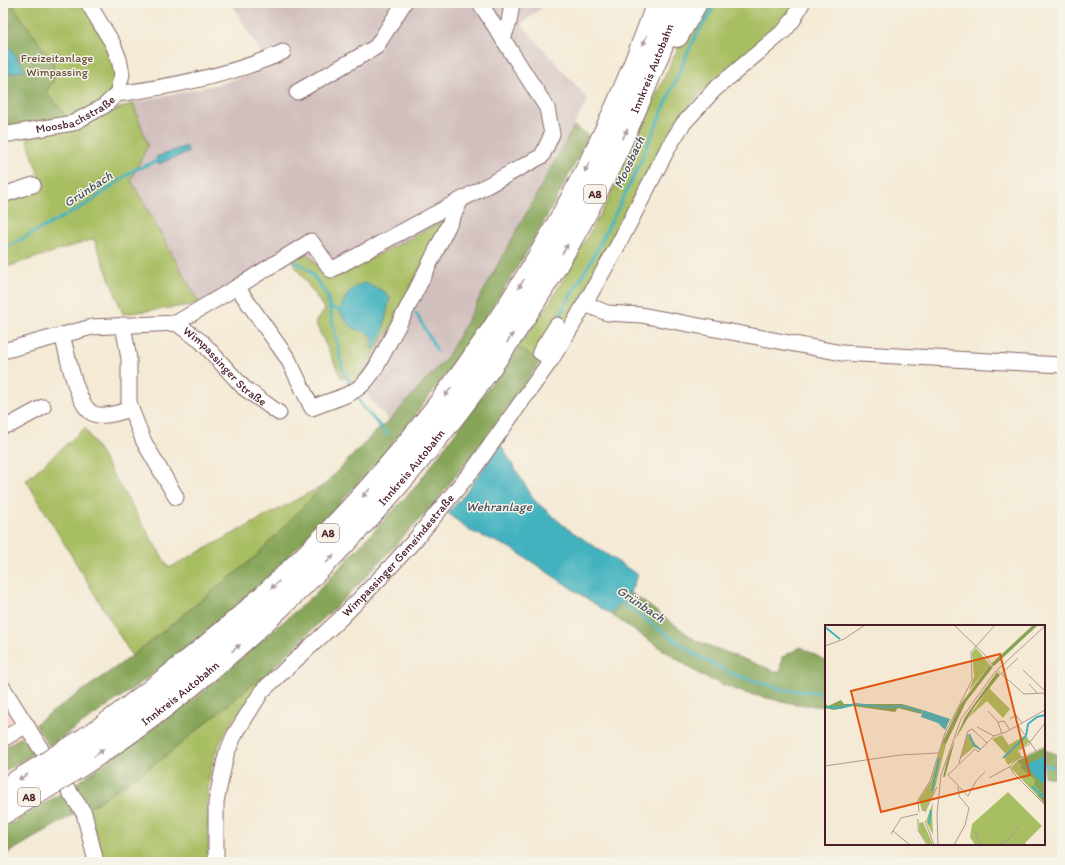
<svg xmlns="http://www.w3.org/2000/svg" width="1065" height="865" font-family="Itim,sans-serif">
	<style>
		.built { fill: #f6d2c4 }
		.industrial { fill: #d1bfbe }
		.green { fill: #a8be62; stroke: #796e46 }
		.forest { fill: #86a558; stroke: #686242 }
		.water { fill: #43b2bf; stroke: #466875 }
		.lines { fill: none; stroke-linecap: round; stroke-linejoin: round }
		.stream { stroke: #43b2bf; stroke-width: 3 }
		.minor-casing { stroke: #866666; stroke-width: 17 }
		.highway-casing { stroke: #866666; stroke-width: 24 }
		.minor { stroke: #fff; stroke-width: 15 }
		.highway { stroke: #fff; stroke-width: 22 }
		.highway-bridge-casing { stroke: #866666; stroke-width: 24; stroke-linecap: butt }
		.highway-bridge { stroke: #fff; stroke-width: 22 }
		.oneway { fill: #ae9aa0 }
		.labels { text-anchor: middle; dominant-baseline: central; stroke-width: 3; stroke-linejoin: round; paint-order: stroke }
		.shield { fill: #f7f3e8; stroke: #7e5f64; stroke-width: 1 }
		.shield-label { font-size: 11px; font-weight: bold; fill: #4a1f2b }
		.park-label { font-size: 12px; fill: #664f3c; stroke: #f7f3e8 }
		.street-label { font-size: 12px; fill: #4a1f2b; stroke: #f7f3e8 }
		.water-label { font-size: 13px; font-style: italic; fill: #48525f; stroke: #f7f3e8 }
		.inset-river { fill: none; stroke: #43b2bf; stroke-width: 2 }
		.inset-road { fill: none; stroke: #b09991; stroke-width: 1 }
		.view { fill: #e0560e; fill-opacity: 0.15; stroke: #e0560e; stroke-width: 2 }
		.inset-edge { fill: none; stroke: #4a1f2b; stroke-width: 2 }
	</style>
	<rect width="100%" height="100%" fill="#f7f3e8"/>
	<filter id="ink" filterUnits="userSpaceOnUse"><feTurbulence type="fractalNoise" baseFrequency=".025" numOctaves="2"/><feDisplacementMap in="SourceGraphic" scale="8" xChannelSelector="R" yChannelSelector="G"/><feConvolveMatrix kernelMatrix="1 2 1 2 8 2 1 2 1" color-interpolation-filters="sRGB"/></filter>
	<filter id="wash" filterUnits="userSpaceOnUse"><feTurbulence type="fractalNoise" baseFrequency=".012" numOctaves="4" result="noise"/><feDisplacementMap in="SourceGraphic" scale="16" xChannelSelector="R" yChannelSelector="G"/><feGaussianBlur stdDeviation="0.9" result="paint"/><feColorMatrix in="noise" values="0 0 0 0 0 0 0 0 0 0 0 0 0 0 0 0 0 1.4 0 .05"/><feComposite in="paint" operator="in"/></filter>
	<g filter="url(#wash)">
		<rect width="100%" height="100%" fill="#f4ead5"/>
		<!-- built -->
		<path class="built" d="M 3,677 L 49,746 L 37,754 L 34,754 L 22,737 L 3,748 Z"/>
		<!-- industrial -->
		<path class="industrial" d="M 231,3 L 542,3 L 544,6 L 521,24 L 588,99 L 447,357 L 389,421 L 350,375 L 344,297 L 307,253 L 234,292 L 200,304 L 131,180 L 148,145 L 133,103 L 219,84 L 270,68 Z"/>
		<!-- green -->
		<g class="green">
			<path d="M 3,3 L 84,3 L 111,47 L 116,75 L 111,92 L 96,108 L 68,118 L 3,130 Z"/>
			<path d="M 702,3 L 795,3 L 787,21 L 701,92 L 677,122 L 572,316 L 540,362 L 518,347 L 550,302 L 606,204 L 677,50 Z"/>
			<path d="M 133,103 L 148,145 L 131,180 L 200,304 L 123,314 L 94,239 L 3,268 L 3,203 L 43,189 L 26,136 L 93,119 Z"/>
			<path d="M 443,221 L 389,330 L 356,382 L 341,377 L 315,322 L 325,310 L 292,261 L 307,253 L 330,280 Z"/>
			<path d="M 85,428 L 169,568 L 324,485 L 254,558 L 132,656 L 26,480 Z"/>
			<path d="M 275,666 C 244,707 211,736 208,791 C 207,815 210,838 207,862 L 102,862 L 89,808 L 162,759 Z"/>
		</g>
		<!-- forest -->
		<g class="forest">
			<path d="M 3,3 L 11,3 L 53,62 L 54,80 L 46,92 L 68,118 L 3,130 L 3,75 L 25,70 L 3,37 Z"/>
			<path d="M 574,126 L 589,136 C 567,179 545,222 520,263 C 436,402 328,530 203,634 C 155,676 101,710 49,746 L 35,724 L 132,656 L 254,558 L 372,435 L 389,421 L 447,357 Z"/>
			<path d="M 518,347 L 540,362 L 483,441 L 434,504 L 357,586 L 275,666 L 162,759 L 89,808 L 74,785 L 199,695 L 314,595 L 416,486 Z"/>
			<path d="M 630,592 L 697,641 L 780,673 L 782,657 L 801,647 L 826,661 L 826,707 L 795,704 L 744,693 L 702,676 L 610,614 Z"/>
			<path d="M 22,737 L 34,754 L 3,772 L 3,748 Z"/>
			<path d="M 1044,750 L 1062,756 L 1062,780 L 1044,776 Z"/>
			<path d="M 62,793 L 76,813 L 3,856 L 3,828 Z"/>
		</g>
		<!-- water -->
		<g class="water">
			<path d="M 3,37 L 25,70 L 3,75 Z"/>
			<path d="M 186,146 L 189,152 L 158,164 L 156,157 Z"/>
			<path d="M 365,283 L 385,292 L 390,298 L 382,335 L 374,349 L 370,346 L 373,340 C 369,329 360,333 352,327 C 347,324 344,317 340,313 C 343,298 349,287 365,283 Z"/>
			<path d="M 500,444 L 535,501 L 568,529 L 638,575 L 630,592 L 610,614 L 511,548 L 470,531 L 448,513 L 465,494 Z"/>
		</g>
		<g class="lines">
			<!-- stream -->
			<g class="stream">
				<path d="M 3,249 L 89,203 L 134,170 L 160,160"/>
				<path d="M 295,261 L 309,270 L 327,295 L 343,370 L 351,386"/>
				<path d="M 330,308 L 340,310"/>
				<path d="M 416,313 L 437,351"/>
				<path d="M 556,319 L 560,318 L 564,307 L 592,259 L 634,176 L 693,41 L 711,12 L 713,6"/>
				<path d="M 356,395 L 362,406 L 388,435"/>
				<path d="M 618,600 L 696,655 L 735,675 L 785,690 L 826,693"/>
				<path d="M 1044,765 L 1062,769"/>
			</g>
		</g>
	</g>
	<g filter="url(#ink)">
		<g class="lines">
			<!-- minor casing -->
			<g class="minor-casing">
				<g id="minor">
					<path d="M 503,39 L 509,22 L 512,3"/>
					<path d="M 297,92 L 376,47 L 404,3"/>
					<path d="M 117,94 C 168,87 236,74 283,52"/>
					<path id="s1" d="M 3,135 L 73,123 L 104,106 L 117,94 L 122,74 L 119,59 L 113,44 L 88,3"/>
					<path d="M 3,195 L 33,185"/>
					<path d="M 237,287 L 311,241 L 331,270 L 542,156 L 552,134 L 547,108 L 480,3"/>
					<path d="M 585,304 L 607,313 L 641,315 L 842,353 L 1062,365"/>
					<path d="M 176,323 L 237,287 L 288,359 L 312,408 C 329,400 350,397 363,384 C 377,370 384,351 393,335 C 417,291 438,246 460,202"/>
					<path d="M 123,325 L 129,359 L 129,401 L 131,409 L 144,442 L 176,497"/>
					<path d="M 62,335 C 67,352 76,404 92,413 C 102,419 120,412 131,409"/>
					<path id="s2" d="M 3,351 L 92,327 L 176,323 L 202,342 L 244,388 L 279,413"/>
					<path d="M 551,360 L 540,352 L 557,325"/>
					<path d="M 3,426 L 12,424 L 43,407"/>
					<path d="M 3,688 L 41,749"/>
					<path d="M 3,739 L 27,725"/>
					<path d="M 69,791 L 84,813 L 96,862"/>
					<path id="s3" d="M 216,862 L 216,802 L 226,755 L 234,736 L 262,691 L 339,620 L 382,576 L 414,541 L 475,467 L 551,360 L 572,326 L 617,247 L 669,146 L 683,124 L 714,90 L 785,30 L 793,20 L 802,3"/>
				</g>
			</g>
			<!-- highway casing -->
			<g class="highway-casing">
				<g id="highway">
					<path d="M 677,36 L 696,3"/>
					<path d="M 56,757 C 97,733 135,703 172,674 C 392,502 565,266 658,3"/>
					<path id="s4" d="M 67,774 C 139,730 207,675 269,617 C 403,493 519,347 601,183 C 630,125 655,64 678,3"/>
					<path d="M 3,790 L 44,765"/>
					<path d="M 3,813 L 55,782"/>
				</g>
			</g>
			<!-- minor -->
			<use href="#minor" class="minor"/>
			<!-- highway -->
			<use href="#highway" class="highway"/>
			<!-- highway-bridge casing -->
			<g class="highway-bridge-casing">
				<g id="highway-bridge">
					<path d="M 44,765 L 56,757"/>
					<path d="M 55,782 L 67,774"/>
				</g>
			</g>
			<!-- highway-bridge -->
			<use href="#highway-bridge" class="highway-bridge"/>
		</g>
		<!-- one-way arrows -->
		<defs><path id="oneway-solid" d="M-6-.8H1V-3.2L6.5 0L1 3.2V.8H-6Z"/></defs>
		<g class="oneway">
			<use href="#oneway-solid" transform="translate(645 40) rotate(113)"/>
			<use href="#oneway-solid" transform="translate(625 134) rotate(-65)"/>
			<use href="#oneway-solid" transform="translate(587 167) rotate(118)"/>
			<use href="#oneway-solid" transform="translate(565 249) rotate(-60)"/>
			<use href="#oneway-solid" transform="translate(521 284) rotate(122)"/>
			<use href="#oneway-solid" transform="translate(510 338) rotate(-56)"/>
			<use href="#oneway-solid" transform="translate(448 392) rotate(126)"/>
			<use href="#oneway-solid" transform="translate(366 493) rotate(133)"/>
			<use href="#oneway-solid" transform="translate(330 559) rotate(-46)"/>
			<use href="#oneway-solid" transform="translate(275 585) rotate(137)"/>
			<use href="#oneway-solid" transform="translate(236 648) rotate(-41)"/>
			<use href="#oneway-solid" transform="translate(99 753) rotate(-35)"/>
			<use href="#oneway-solid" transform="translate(23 777) rotate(149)"/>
		</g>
	</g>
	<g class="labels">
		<!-- shield labels -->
		<g class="shield">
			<rect x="584" y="185" width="22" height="18" rx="3"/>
			<rect x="317" y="524" width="22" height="18" rx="3"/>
			<rect x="18" y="788" width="22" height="18" rx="3"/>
		</g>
		<g class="shield-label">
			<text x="595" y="194">A8</text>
			<text x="328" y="533">A8</text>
			<text x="29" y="797">A8</text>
		</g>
		<!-- park labels -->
		<g class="park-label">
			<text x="57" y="58">Freizeitanlage<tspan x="57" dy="14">Wimpassing</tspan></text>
		</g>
		<!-- street labels -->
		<g class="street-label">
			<text stroke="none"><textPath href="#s4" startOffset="931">Innkreis Autobahn</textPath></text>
			<text stroke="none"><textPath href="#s1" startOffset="76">Moosbachstraße</textPath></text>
			<text stroke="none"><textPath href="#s2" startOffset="242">Wimpassinger Straße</textPath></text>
			<text stroke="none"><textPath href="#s4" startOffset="463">Innkreis Autobahn</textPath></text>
			<text stroke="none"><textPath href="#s3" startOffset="374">Wimpassinger Gemeindestraße</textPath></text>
			<text stroke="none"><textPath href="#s4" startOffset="139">Innkreis Autobahn</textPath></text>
		</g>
		<!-- water labels -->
		<g class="water-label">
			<text transform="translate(629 162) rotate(-65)">Moosbach</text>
			<text transform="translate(88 189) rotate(-33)">Grünbach</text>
			<text x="499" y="506">Wehranlage</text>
			<text transform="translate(641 604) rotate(34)">Grünbach</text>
		</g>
	</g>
	<!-- overview -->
	<g transform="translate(825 625)">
		<rect width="220" height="220" fill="#f4ead5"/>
		<path d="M 151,23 L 165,40 L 144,66 L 149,52 L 147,28 ZM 164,63 L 185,84 L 178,93 L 162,76 L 143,93 ZM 142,109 L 155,124 L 149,122 L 135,134 ZM 177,110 L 184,120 L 199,111 L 205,117 L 193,125 L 197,132 L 183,140 L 180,135 L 181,129 L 167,114 ZM 117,118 L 121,119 L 109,167 L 100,186 L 97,186 L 94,174 L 106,156 ZM 220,123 L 220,179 L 186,143 L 192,136 ZM 183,167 L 217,201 L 200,218 L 202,220 L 150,220 L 145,212 L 147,199 ZM 108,177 L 107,188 L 108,210 L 101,196 ZM 98,197 L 108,220 L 103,220 L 94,206 L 94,198 Z" fill="#a8be62"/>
		<path d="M 208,0 L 213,0 L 169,41 L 166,39 ZM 165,40 L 168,42 L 141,77 L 121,119 L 117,118 L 135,80 ZM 172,47 L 175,50 L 150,81 L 130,115 L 120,152 L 118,152 L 123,131 L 140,92 ZM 16,75 L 19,79 L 77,79 L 98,85 L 96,89 L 73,83 L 70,87 L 28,81 L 9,85 L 0,83 L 0,78 L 3,81 ZM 220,123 L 219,132 L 200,141 L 220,160 L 220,179 L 212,170 L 217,168 L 209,160 L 210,155 L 196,143 L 196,139 L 192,136 Z" fill="#86a558"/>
		<path d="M 98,85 L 125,94 L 120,105 L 113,98 L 96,92 ZM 220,131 L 220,160 L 199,141 Z" fill="#43b2bf"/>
		<path class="inset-river" d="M 0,2 L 15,14M 0,82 L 15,83 L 30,79 L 61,82 L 79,81 L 97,87M 144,109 L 149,120 L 155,124M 178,133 L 201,111 L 203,99 L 212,92 L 220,90M 207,161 L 220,173M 107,166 L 114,133M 104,199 L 106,185"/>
		<path class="inset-road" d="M 129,0 L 160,30 L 168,41M 0,21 L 19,14 L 40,0M 198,45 L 220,66M 173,46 L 199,69 L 220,68M 176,49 L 193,33M 204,59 L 213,69M 163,86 L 173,97 L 177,109M 185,94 L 191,90 L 197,98M 173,97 L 179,96 L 185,105M 193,100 L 211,126M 152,102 L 169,111 L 181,107 L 220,85M 205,117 L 220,98M 220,122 L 191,135 L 185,142 L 188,148 L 220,180M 194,125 L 206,118M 134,138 L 143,106 L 147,104 L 162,118 L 169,111M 0,141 L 75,130 L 113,128M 160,147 L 151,156 L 143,171 L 123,150 L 150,124 L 153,127 L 162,118M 164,153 L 186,141M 94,187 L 93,175 L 105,156 L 120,108 L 147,55 L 146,27 L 170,0M 100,187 L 112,162M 93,194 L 93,205 L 102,220M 100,196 L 109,220M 68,206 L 85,220M 150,206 L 155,220M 66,209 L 76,193 L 93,189M 113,220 L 112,189 L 116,150 L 136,94 L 170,47 L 220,1M 129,220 L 140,200 L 144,183 L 134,171 L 133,162M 175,220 L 184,214 L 194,201"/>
		<path class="view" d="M 175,29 L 205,150 L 56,187 L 26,66 Z"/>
		<rect width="220" height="220" class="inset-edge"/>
	</g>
	<!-- margin -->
	<rect width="1065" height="865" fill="none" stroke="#f7f3e8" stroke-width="16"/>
</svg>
